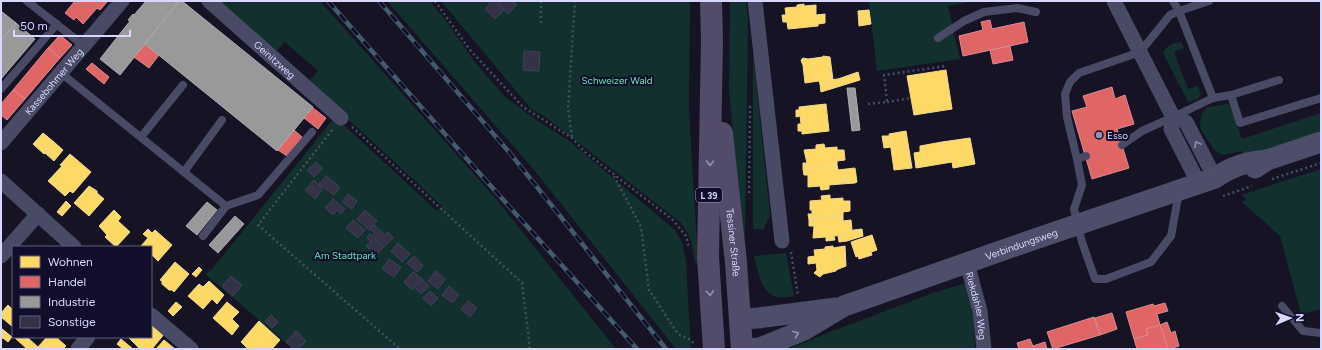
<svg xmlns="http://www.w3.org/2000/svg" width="1322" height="350" font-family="Figtree,sans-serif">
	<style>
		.green { fill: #12302e }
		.homes { fill: #ffd966; stroke: #f3d894 }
		.shops { fill: #e06666; stroke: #de8894 }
		.industry { fill: #999; stroke: #acacb8 }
		.building { fill: #343246; stroke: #413f58 }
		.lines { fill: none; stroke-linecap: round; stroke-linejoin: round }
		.path { stroke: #415160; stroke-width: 2.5; stroke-dasharray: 2 3; stroke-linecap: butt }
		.lane { stroke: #494a65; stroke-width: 8 }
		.street { stroke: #494a65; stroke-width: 15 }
		.secondary { stroke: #4d4e6a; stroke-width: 21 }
		.primary { stroke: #524b6a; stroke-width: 22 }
		.rail-casing { stroke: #425b6d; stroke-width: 4.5 }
		.rail { stroke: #100e2a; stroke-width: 3; stroke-dasharray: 9; stroke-linecap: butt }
		.oneway { stroke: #9090b2 }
		.oneway2 { stroke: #9591b4 }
		.oneway3 { stroke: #9292b4 }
		.poi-dot { fill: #9493b2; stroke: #100e2a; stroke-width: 1.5 }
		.labels { text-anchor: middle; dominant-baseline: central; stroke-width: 4; stroke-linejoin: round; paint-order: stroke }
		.shield { fill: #100e2a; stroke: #9c9bbf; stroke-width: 1 }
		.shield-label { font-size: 9px; font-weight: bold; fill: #d8d7ff }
		.street-label { font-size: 10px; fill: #d8d7ff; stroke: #100e2a }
		.park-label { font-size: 10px; fill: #59e9b8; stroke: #100e2a }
		.poi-label { font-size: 10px; fill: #d8d7ff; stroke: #100e2a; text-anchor: start }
	</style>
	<rect width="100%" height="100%" fill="#161424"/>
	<!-- green -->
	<g class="green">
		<path d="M 214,1 L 320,1 L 497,200 L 616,349 L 293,349 L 205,274 L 212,269 L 335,117 L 437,211 L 442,206 L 308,82 L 318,71 L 285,42 L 274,54 Z"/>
		<path d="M 387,1 L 430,1 L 447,22 L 474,61 L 504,96 L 536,120 L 568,140 L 675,230 L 682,242 L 686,261 L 691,349 L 676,349 L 535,171 Z"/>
		<path d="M 441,1 L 690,1 L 689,110 L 698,264 L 695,263 C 692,246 692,235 680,222 L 543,115 L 532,110 Z"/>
		<path d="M 730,1 L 746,1 L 748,18 L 745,241 L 747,258 L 745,258 L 729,91 Z"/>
		<path d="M 869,1 L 975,1 L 948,6 L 960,59 L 877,71 Z"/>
		<path d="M 1181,42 L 1184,48 L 1174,52 L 1188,89 L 1198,86 L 1201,94 L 1198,99 L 1188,102 L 1163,53 C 1168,45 1172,43 1181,42 Z"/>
		<path d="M 753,52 L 770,215 L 763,230 L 753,229 Z"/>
		<path d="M 1229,104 L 1242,139 L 1321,113 L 1321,131 L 1245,157 L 1242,151 L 1222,155 L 1215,151 L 1200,128 L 1201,115 L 1207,107 Z"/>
		<path d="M 1321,169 L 1321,309 L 1301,314 L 1280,236 L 1242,202 L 1247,199 L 1241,195 Z"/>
		<path d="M 786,253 L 794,296 C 789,297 783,298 778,297 C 760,294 758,270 754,256 Z"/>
		<path d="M 966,283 L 974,321 L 975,349 L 789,349 L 830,332 L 933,293 Z"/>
	</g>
	<!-- homes -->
	<g class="homes">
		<path d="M 804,4 L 804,6 L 816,5 L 816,15 L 825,14 L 825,23 L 818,24 L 818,26 L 788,29 L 787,22 L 783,22 L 782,15 L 786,15 L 785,8 L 797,7 L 797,5 Z"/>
		<path d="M 869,10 L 871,24 L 859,26 L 858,11 Z"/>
		<path d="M 823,56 L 830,57 L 833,80 L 829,80 L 829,83 L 820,84 L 819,81 L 805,83 L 803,65 L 802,63 L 801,60 L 803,58 L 808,59 L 823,57 Z"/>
		<path d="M 946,70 L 952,109 L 914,115 L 907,76 Z"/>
		<path d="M 858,72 L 860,80 L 821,92 L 820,84 L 829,83 L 829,80 L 838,79 Z"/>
		<path d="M 826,104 L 829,131 L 802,134 L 802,131 L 798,131 L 798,124 L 801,124 L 800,116 L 796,117 L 796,110 L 799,110 L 799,107 Z"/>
		<path d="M 906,131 L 912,168 L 894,170 L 889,134 Z"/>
		<path d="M 43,133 L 54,142 L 44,154 L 33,144 Z"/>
		<path d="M 882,136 L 889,136 L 891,147 L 884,148 Z"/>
		<path d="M 970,138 L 975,164 L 953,168 L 952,162 L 946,163 L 942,142 Z"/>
		<path d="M 54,142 L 63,150 L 54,161 L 45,153 Z"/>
		<path d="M 942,142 L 946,163 L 916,168 L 914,153 L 920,152 L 920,146 Z"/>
		<path d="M 824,144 L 825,148 L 837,147 L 837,150 L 844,150 L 845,160 L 837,161 L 837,165 L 803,169 L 803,163 L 807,163 L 804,150 L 816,149 L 816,145 Z"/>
		<path d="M 70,154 L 91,172 L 73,193 L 70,191 L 65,196 L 48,181 L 62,166 L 60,165 Z"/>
		<path d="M 837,165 L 838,170 L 846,169 L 847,179 L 841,180 L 841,184 L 829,185 L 829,189 L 821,190 L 820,186 L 808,187 L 808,175 L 804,175 L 803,169 Z"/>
		<path d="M 855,168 L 857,182 L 855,183 L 841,184 L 841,180 L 847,179 L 846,169 Z"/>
		<path d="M 89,186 L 97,191 L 97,193 L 104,199 L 89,216 L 74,203 Z"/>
		<path d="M 830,195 L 830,199 L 843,198 L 843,201 L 850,201 L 850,211 L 843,212 L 843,216 L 809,220 L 808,214 L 812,214 L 812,210 L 810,210 L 810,201 L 822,200 L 821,196 Z"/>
		<path d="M 66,201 L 71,206 L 62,216 L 57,212 Z"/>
		<path d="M 114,210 L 121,217 L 118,221 L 130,232 L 116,247 L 105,237 L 107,235 L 99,226 Z"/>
		<path d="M 843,216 L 843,221 L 851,220 L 852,230 L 846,231 L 846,235 L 834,236 L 835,240 L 826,241 L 826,237 L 813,238 L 814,226 L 809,226 L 809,220 Z"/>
		<path d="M 148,229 L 152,233 L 155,230 L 172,245 L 158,261 L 151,254 L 151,247 L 143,247 L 141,246 L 148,238 L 143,234 Z"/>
		<path d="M 862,229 L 863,236 L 847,241 L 839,242 L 838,236 L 846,235 L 846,231 Z"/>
		<path d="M 872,235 L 877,250 L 871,252 L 872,255 L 859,259 L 858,256 L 856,257 L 851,242 Z"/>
		<path d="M 833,246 L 833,248 L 845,246 L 846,266 L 836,270 L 836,271 L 823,274 L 820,277 L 814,273 L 817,270 L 816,263 L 808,264 L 808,257 L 815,256 L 814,250 L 825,249 L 825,247 Z"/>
		<path d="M 175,262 L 189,274 L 174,292 L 172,290 L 169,290 L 162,284 L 162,281 L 160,280 Z"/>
		<path d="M 199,267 L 202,270 L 196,277 L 192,274 Z"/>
		<path d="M 209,281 L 224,295 L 217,304 L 212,299 L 203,309 L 188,296 L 199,284 L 203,287 Z"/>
		<path d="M 176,302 L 182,307 L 173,316 L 168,311 Z"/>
		<path d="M 227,302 L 239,312 L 232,319 L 239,326 L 232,335 L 213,318 Z"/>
		<path d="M 8,305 L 13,310 L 13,327 L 1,317 L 1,313 Z"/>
		<path d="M 151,321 L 165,333 L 152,349 L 140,349 L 128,337 L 151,337 Z"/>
		<path d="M 259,321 L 280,340 L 272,349 L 248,349 L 241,342 Z"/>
		<path d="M 1,328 L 12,337 L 8,342 L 3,338 L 1,339 Z"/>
		<path d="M 14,337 L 29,337 L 28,338 L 38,347 L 36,349 L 27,349 Z"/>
		<path d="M 47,337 L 56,337 L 66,346 L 63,349 L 38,349 L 37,348 Z"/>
		<path d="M 121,339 L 133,349 L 123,349 L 117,344 Z"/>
		<path d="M 164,340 L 175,349 L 156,349 Z"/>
	</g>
	<!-- shops -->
	<g class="shops">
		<path d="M 75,1 L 108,1 L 100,10 L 97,8 L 83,24 L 76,17 L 74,20 L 65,13 Z"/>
		<path d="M 990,20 L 992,29 L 1024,22 L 1028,42 L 963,56 L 959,36 L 983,30 L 981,22 Z"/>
		<path d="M 60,35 L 72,45 L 60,58 L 48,48 Z"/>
		<path d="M 145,44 L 159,55 L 149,68 L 134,57 Z"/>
		<path d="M 1010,46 L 1013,60 L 993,64 L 990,50 Z"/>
		<path d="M 48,48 L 60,58 L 25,99 L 13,90 Z"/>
		<path d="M 92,63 L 109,77 L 104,84 L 86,69 Z"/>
		<path d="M 1112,87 L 1115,99 L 1125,95 L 1134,124 L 1117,129 L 1129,168 L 1092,179 L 1072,111 L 1087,107 L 1083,96 Z"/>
		<path d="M 13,90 L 25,99 L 7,120 L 1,115 L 1,104 Z"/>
		<path d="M 313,108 L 326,118 L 318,129 L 304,118 Z"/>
		<path d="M 294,130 L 302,137 L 287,156 L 278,150 Z"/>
		<path d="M 1165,303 L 1168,311 L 1157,314 L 1160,325 L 1146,329 L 1148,335 L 1134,339 L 1126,312 L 1153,304 L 1154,306 Z"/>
		<path d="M 1112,313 L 1117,329 L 1100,335 L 1095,318 Z"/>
		<path d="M 1094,317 L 1100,335 L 1053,349 L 1047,332 Z"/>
		<path d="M 1167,322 L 1171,333 L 1175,331 L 1179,346 L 1169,349 L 1168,349 L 1160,325 Z"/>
		<path d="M 1160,325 L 1168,349 L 1137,349 L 1134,339 L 1148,335 L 1146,329 Z"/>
		<path d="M 1030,339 L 1034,349 L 1019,349 L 1017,343 Z"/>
		<path d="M 1045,342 L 1047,349 L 1034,349 L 1033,346 Z"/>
	</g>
	<!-- industry -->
	<g class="industry">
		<path d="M 146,1 L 179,1 L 120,75 L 100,59 L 130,21 L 128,20 L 133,14 L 134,15 Z"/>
		<path d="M 179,1 L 182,1 L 313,107 L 277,151 L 145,44 Z"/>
		<path d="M 1,11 L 16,23 L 1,40 Z"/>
		<path d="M 16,23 L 35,39 L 1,79 L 1,40 Z"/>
		<path d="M 847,88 L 855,88 L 860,130 L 852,131 Z"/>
		<path d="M 207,202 L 217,210 L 197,235 L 186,226 Z"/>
		<path d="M 235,216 L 244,224 L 218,253 L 209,245 Z"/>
	</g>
	<!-- building -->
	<g class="building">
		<path d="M 487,1 L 496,1 L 504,10 L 495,19 L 485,9 L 490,4 Z"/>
		<path d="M 496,1 L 513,1 L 517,5 L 508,14 Z"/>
		<path d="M 524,51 L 540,52 L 539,71 L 523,70 Z"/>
		<path d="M 316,162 L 323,168 L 314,177 L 307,170 Z"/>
		<path d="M 326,176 L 340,187 L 334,195 L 319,184 Z"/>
		<path d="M 314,180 L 323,189 L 315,199 L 305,190 Z"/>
		<path d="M 348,194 L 357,201 L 352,209 L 342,202 Z"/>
		<path d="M 333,199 L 345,209 L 341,214 L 337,210 L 333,215 L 325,208 Z"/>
		<path d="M 365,210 L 377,221 L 369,230 L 357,219 Z"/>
		<path d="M 353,220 L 365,230 L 358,238 L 346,228 Z"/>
		<path d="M 374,225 L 385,235 L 388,232 L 393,238 L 384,247 L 372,236 L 375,233 L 370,229 Z"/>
		<path d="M 370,234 L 384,247 L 376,256 L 366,246 L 371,242 L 367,238 Z"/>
		<path d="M 398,243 L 410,254 L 402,262 L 391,251 Z"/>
		<path d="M 414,256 L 423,266 L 417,272 L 407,263 Z"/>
		<path d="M 389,259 L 401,267 L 394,277 L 382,269 Z"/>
		<path d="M 436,271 L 445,279 L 438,289 L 428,281 Z"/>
		<path d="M 413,272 L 422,279 L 412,290 L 404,282 Z"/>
		<path d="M 231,276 L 242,285 L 233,296 L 222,286 Z"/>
		<path d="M 422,279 L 429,286 L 421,294 L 414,287 Z"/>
		<path d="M 449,286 L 459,295 L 452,303 L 442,295 Z"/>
		<path d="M 430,291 L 438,298 L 431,306 L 423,298 Z"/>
		<path d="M 468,301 L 477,308 L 470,317 L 461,309 Z"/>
		<path d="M 271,315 L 278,322 L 272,328 L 265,321 Z"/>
		<path d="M 296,331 L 306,341 L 298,349 L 294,349 L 286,342 Z"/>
	</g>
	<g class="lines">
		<!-- path -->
		<g class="path">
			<path d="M 435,1 L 470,50 L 523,107 L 572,138 L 585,152 L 673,220 L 686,236 L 689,247"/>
			<path d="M 541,23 L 541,1"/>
			<path d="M 887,102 L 911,98"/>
			<path d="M 868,104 L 887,102 L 884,75 L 946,66"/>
			<path d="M 352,127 L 522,283 L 530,349"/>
			<path d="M 332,130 L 258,225 L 400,349"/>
			<path d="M 572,137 L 568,109 L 575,1"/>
			<path d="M 614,176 L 641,227 L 649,290 L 678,334 L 691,340 L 695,345"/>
			<path d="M 1272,179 L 1321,163"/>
			<path d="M 749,193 L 750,106"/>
			<path d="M 1223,196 L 1252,186"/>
			<path d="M 791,252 L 798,296"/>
		</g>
		<!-- lane -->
		<g class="lane">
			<path d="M 27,1 L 83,45"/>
			<path d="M 1173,1 L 1179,11 L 1209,1"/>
			<path d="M 938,38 L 964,21 L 984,12 L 1017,8 L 1036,12"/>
			<path d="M 61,73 L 226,206 L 203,236"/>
			<path d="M 1,89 L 57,24"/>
			<path d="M 1231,95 L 1240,123 L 1321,98"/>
			<path d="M 1213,98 L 1231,95 L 1279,80"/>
			<path d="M 141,137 L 183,85"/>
			<path d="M 1086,156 L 1077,159 L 1082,185 L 1074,209 L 1082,242 L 1095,279 L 1106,279 L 1151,262 L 1171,236 L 1179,192"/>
			<path d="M 1077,159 L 1067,117 L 1065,94 L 1070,82 L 1079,73 L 1140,52 L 1170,15 L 1179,11 L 1213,98 L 1173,117 L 1142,131 L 1122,145"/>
			<path d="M 184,172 L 222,120"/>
			<path d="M 226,206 L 258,195 L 312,132"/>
			<path d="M 1282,306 L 1303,331 L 1321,333"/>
		</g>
		<!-- street -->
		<g class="street">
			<path id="s1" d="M 209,1 L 341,118"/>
			<path d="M 755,1 L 782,241"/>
			<path d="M 1114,1 L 1173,117 L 1171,129 L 1199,184"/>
			<path d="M 1173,117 L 1186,122 L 1215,178"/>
			<path id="s2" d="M 1,143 L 122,1"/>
			<path d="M 1,181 L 74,247"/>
			<path d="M 1,256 L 38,214"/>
			<path id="s3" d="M 967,263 L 980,311 L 984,349"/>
			<path d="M 151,315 L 191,349"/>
			<path d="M 78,349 L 88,337"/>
		</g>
		<!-- secondary -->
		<g class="secondary">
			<path d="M 1255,168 L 1267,160 L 1321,142"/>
			<path d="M 740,319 L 758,318 L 836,308"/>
			<path id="s4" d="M 747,349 L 760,348 L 804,330 L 844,306 L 1035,239 L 1215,178 C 1232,166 1247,162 1267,160"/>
		</g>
		<!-- primary -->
		<g class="primary">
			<path d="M 711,1 L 712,40 L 708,257 L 714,349"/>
			<path id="s5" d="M 722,133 L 736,263 L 742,349"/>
		</g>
		<!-- rail casing -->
		<g class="rail-casing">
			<g id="rail">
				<path d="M 328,1 L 481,175 L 637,349"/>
				<path d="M 379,1 L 509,152 L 666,349"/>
			</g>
		</g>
		<!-- rail -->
		<use href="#rail" class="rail"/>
	</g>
	<!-- one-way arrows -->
	<defs><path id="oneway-chevron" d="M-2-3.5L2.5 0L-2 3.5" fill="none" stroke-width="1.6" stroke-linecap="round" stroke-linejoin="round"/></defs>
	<use class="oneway" href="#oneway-chevron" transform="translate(1197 144) rotate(-118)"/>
	<g class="oneway2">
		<use href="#oneway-chevron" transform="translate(710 163) rotate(91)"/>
		<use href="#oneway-chevron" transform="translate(710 293) rotate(86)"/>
	</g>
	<use class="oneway3" href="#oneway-chevron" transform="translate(796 334) rotate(-22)"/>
	<!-- markers -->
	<circle class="poi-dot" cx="1099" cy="135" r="4"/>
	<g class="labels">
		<!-- shield labels -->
		<rect class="shield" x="696" y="188" width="26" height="14" rx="3"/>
		<g class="shield-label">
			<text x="709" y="195">L 39</text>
		</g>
		<!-- street labels -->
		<g class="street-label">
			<text stroke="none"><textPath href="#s1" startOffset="88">Geinitzweg</textPath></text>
			<text stroke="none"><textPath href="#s2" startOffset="81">Kassebohmer Weg</textPath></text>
			<text stroke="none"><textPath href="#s5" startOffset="110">Tessiner Straße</textPath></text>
			<text stroke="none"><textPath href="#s4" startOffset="295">Verbindungsweg</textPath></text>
			<text stroke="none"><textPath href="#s3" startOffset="44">Riekdahler Weg</textPath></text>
		</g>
		<!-- park labels -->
		<g class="park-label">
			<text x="617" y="80">Schweizer Wald</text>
			<text x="345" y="255">Am Stadtpark</text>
		</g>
		<!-- poi labels -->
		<g class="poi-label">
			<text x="1107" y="135">Esso</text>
		</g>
	</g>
	<!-- border -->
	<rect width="1322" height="350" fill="none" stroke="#d8d7ff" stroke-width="4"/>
	<!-- legend -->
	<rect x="12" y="246" width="140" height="92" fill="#100e2a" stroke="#605e7f"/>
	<rect x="20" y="256" width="20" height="12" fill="#ffd966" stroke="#605e7f"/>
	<text x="48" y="266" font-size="12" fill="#d8d7ff">Wohnen</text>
	<rect x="20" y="276" width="20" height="12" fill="#e06666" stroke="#605e7f"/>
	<text x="48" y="286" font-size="12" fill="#d8d7ff">Handel</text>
	<rect x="20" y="296" width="20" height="12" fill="#999999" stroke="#605e7f"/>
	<text x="48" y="306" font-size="12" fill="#d8d7ff">Industrie</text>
	<rect x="20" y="316" width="20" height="12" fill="#343246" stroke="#605e7f"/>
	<text x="48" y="326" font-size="12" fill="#d8d7ff">Sonstige</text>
	<!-- north arrow -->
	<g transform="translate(1290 318) rotate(88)" stroke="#100e2a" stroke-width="3" paint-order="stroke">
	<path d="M0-3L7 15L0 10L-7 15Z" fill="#d8d7ff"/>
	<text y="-6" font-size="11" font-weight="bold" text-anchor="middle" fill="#d8d7ff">N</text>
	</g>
	<!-- scale -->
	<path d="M14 30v6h116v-6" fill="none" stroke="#d8d7ff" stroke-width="2"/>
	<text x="20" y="30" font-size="12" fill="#d8d7ff" stroke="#100e2a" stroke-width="3" paint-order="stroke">50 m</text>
</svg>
